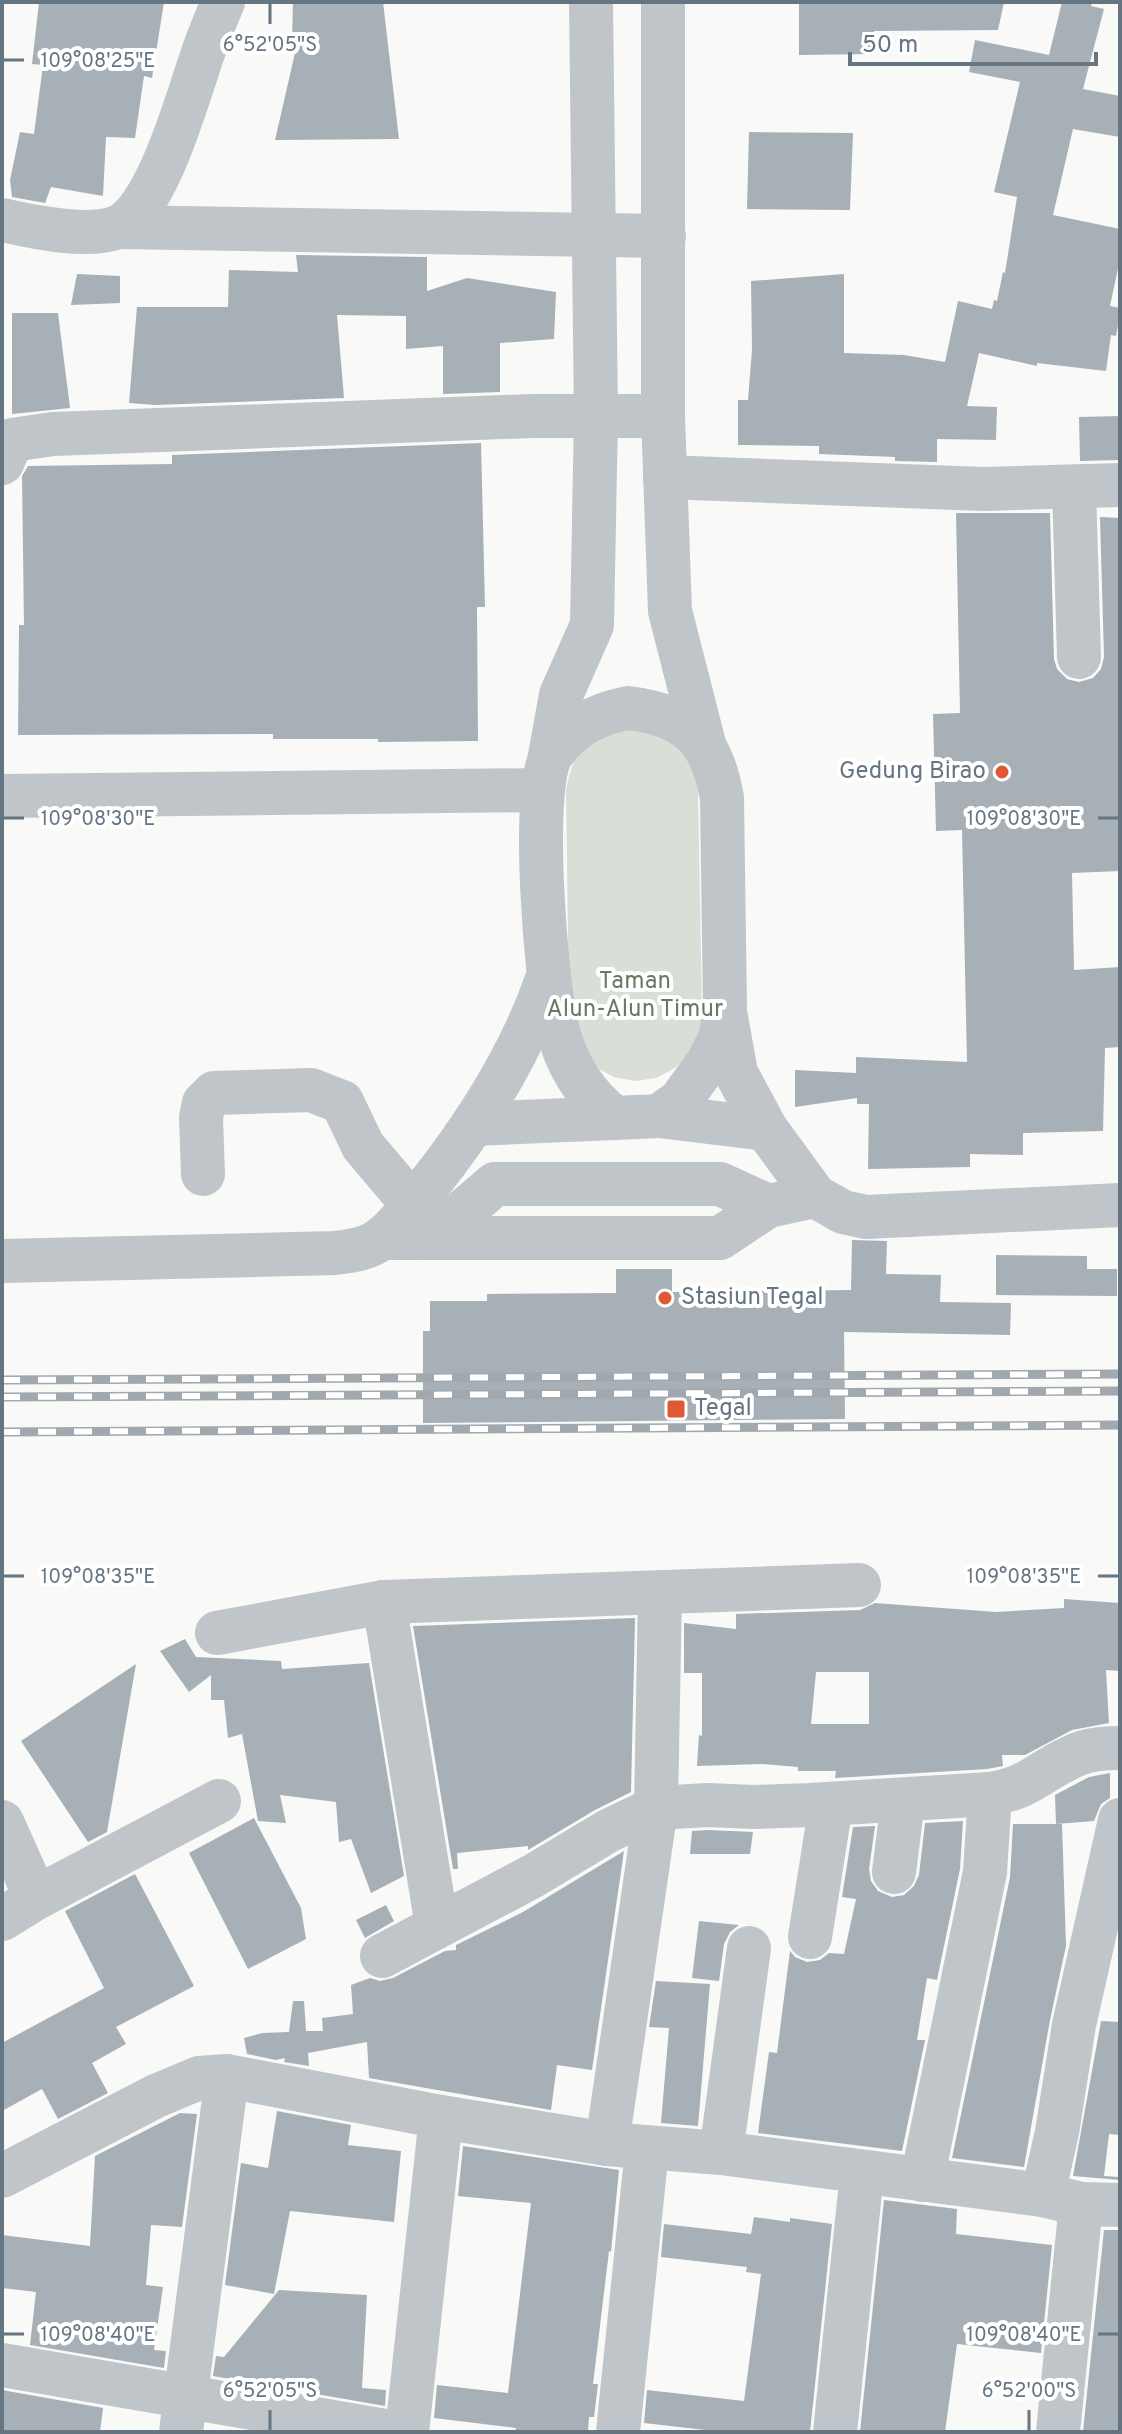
<svg xmlns="http://www.w3.org/2000/svg" width="1122" height="2434" font-family="Overpass,sans-serif">
	<style>
		.green { fill: #d9ded6 }
		.building { fill: #a7b0b6; fill-rule: evenodd }
		.lines { fill: none; stroke-linecap: round; stroke-linejoin: round }
		.minor { stroke: #c0c5c9; stroke-width: 44 }
		.rail-casing { stroke: #a2a9ae; stroke-width: 9 }
		.rail { stroke: #fff; stroke-width: 6; stroke-dasharray: 18; stroke-linecap: butt }
		.ticks { fill: none; stroke: #657581; stroke-width: 3 }
		.poi-dot { fill: #df5932; stroke: #fff; stroke-width: 3 }
		.labels { text-anchor: middle; dominant-baseline: central; stroke-width: 8; stroke-linejoin: round; paint-order: stroke }
		.poi-label { font-size: 24px; fill: #657581; stroke: #fff; text-anchor: start }
		.park-label { font-size: 24px; fill: #687a64; stroke: #fff }
		.ticks-label { font-size: 20px; text-anchor: middle; fill: #657581; stroke: #fff; stroke-width: 8; stroke-linejoin: round; paint-order: stroke }
	</style>
	<rect width="100%" height="100%" fill="#f9f9f7"/>
	<!-- green -->
	<path class="green" d="M 633,726 L 671,738 L 695,770 L 698,790 L 702,1012 L 699,1033 L 690,1053 L 675,1068 L 656,1078 L 635,1081 L 614,1077 L 595,1067 L 569,1012 L 566,790 C 575,742 590,738 633,726 Z"/>
	<!-- building -->
	<g class="building">
		<path d="M 39,2 L 164,2 L 152,78 L 144,76 L 135,138 L 106,137 L 103,196 L 51,187 L 45,203 L 12,197 L 10,180 L 20,132 L 34,134 L 43,65 L 32,64 Z"/>
		<path d="M 293,2 L 383,2 L 399,139 L 275,140 L 298,40 L 292,39 Z"/>
		<path d="M 799,2 L 1004,2 L 998,30 L 874,31 L 874,54 L 799,55 Z"/>
		<path d="M 1062,2 L 1092,2 L 1091,6 L 1104,9 L 1083,89 L 1120,96 L 1120,137 L 1073,129 L 1053,215 L 1120,229 L 1120,259 L 1110,306 L 1120,308 L 1120,315 L 1116,336 L 1111,335 L 1106,371 L 1037,363 L 1037,366 L 979,353 L 967,406 L 997,407 L 996,440 L 937,439 L 937,462 L 895,461 L 895,457 L 819,454 L 819,446 L 738,445 L 738,400 L 748,400 L 752,350 L 751,281 L 844,274 L 844,353 L 904,355 L 945,362 L 958,301 L 992,309 L 994,300 L 997,301 L 1003,272 L 1005,273 L 1017,197 L 994,192 L 1020,82 L 969,72 L 975,40 L 1049,55 Z"/>
		<path d="M 749,132 L 853,133 L 850,210 L 747,209 Z"/>
		<path d="M 296,255 L 427,257 L 427,291 L 467,278 L 556,292 L 554,339 L 500,343 L 500,392 L 443,394 L 443,346 L 406,349 L 406,316 L 337,315 L 344,398 L 156,405 L 129,403 L 137,307 L 228,307 L 229,270 L 298,272 Z"/>
		<path d="M 77,274 L 120,276 L 120,303 L 71,305 Z"/>
		<path d="M 12,313 L 58,313 L 70,408 L 12,414 Z"/>
		<path d="M 1120,416 L 1120,460 L 1080,461 L 1079,417 Z"/>
		<path d="M 481,443 L 485,607 L 477,607 L 478,741 L 378,742 L 378,739 L 273,739 L 273,734 L 18,735 L 19,625 L 24,625 L 22,476 L 28,466 L 172,464 L 172,455 Z"/>
		<path d="M 956,513 L 1050,513 L 1054,659 L 1057,669 L 1067,679 L 1079,682 L 1093,678 L 1101,669 L 1104,657 L 1100,517 L 1120,518 L 1120,871 L 1072,873 L 1074,970 L 1120,967 L 1120,1047 L 1105,1048 L 1103,1131 L 1023,1133 L 1023,1155 L 970,1154 L 970,1167 L 868,1169 L 869,1104 L 857,1104 L 857,1098 L 795,1107 L 795,1070 L 856,1073 L 856,1057 L 967,1062 L 962,830 L 936,831 L 933,714 L 960,713 Z"/>
		<path d="M 852,1240 L 887,1241 L 886,1274 L 941,1275 L 940,1302 L 1011,1303 L 1010,1335 L 844,1332 L 845,1419 L 423,1423 L 423,1331 L 430,1331 L 430,1301 L 487,1301 L 487,1294 L 616,1293 L 616,1269 L 672,1269 L 672,1292 L 851,1290 Z"/>
		<path d="M 996,1255 L 1087,1256 L 1087,1269 L 1117,1269 L 1117,1296 L 996,1295 Z"/>
		<path d="M 1064,1599 L 1119,1603 L 1119,1671 L 1106,1670 L 1109,1723 L 1072,1730 L 1025,1755 L 1002,1755 L 1003,1766 L 987,1769 L 835,1778 L 836,1771 L 798,1771 L 798,1767 L 761,1764 L 697,1766 L 699,1735 L 702,1736 L 702,1673 L 684,1673 L 684,1623 L 736,1629 L 736,1614 L 860,1610 L 875,1603 L 996,1612 L 1064,1608 ZM 816,1672 L 869,1672 L 869,1724 L 811,1724 Z"/>
		<path d="M 635,1618 L 631,1792 L 595,1810 L 528,1850 L 528,1846 L 457,1853 L 458,1869 L 453,1869 L 413,1626 Z"/>
		<path d="M 185,1639 L 196,1657 L 281,1661 L 282,1669 L 369,1663 L 404,1876 L 371,1893 L 351,1839 L 339,1842 L 336,1802 L 280,1795 L 286,1823 L 258,1821 L 242,1734 L 228,1738 L 224,1700 L 211,1700 L 211,1675 L 189,1692 L 160,1651 Z"/>
		<path d="M 136,1664 L 107,1832 L 88,1842 L 21,1741 Z"/>
		<path d="M 1110,1773 L 1110,1798 L 1101,1804 L 1094,1821 L 1056,1824 L 1055,1795 L 1089,1777 Z"/>
		<path d="M 254,1818 L 301,1908 L 306,1939 L 248,1969 L 189,1853 Z"/>
		<path d="M 963,1821 L 960,1869 L 937,1980 L 927,1978 L 917,2040 L 925,2040 L 902,2151 L 758,2133 L 769,2052 L 777,2053 L 790,1951 L 795,1957 L 807,1962 L 820,1960 L 829,1953 L 844,1954 L 856,1899 L 842,1897 L 853,1827 L 875,1826 L 869,1869 L 871,1881 L 878,1891 L 892,1897 L 904,1895 L 914,1886 L 919,1875 L 925,1823 Z"/>
		<path d="M 1013,1824 L 1062,1824 L 1066,1946 L 1050,2020 L 1024,2167 L 952,2158 L 1010,1877 Z"/>
		<path d="M 708,1830 L 753,1832 L 750,1854 L 690,1854 L 692,1831 Z"/>
		<path d="M 624,1851 L 592,2070 L 557,2065 L 551,2110 L 369,2078 L 367,2042 L 308,2053 L 309,2066 L 284,2062 L 285,2058 L 276,2060 L 247,2054 L 244,2038 L 262,2033 L 289,2032 L 293,2001 L 304,2001 L 306,2031 L 323,2031 L 322,2018 L 353,2014 L 351,1985 L 370,1978 L 380,1981 L 393,1978 L 445,1951 L 456,1950 L 456,1945 L 523,1912 Z"/>
		<path d="M 135,1874 L 194,1986 L 116,2027 L 126,2044 L 92,2063 L 108,2093 L 58,2119 L 42,2089 L 2,2111 L 2,2043 L 104,1988 L 65,1911 Z"/>
		<path d="M 386,1905 L 394,1921 L 365,1938 L 356,1920 Z"/>
		<path d="M 699,1921 L 739,1925 L 730,1932 L 724,1944 L 719,1981 L 692,1978 Z"/>
		<path d="M 656,1981 L 710,1984 L 698,2126 L 661,2123 L 669,2028 L 649,2027 Z"/>
		<path d="M 1101,2021 L 1120,2022 L 1120,2135 L 1109,2134 L 1104,2176 L 1120,2177 L 1120,2180 L 1073,2176 Z"/>
		<path d="M 277,2111 L 351,2125 L 348,2145 L 401,2151 L 394,2222 L 290,2211 L 274,2294 L 225,2285 L 241,2163 L 268,2168 Z"/>
		<path d="M 180,2113 L 197,2114 L 182,2227 L 151,2225 L 146,2285 L 163,2287 L 154,2350 L 166,2351 L 164,2368 L 30,2345 L 36,2292 L 2,2288 L 2,2235 L 90,2246 L 95,2156 Z"/>
		<path d="M 463,2146 L 619,2170 L 611,2252 L 609,2251 L 593,2384 L 598,2384 L 594,2417 L 589,2417 L 588,2432 L 515,2432 L 516,2428 L 434,2418 L 437,2385 L 508,2393 L 531,2203 L 458,2196 Z"/>
		<path d="M 884,2200 L 957,2209 L 956,2234 L 1052,2245 L 1041,2353 L 957,2344 L 945,2432 L 860,2432 Z"/>
		<path d="M 754,2217 L 790,2222 L 790,2218 L 832,2224 L 810,2432 L 723,2432 L 644,2423 L 647,2390 L 744,2401 L 761,2274 L 746,2272 L 747,2267 L 661,2257 L 664,2224 L 751,2234 Z"/>
		<path d="M 1104,2230 L 1120,2230 L 1120,2432 L 1083,2432 Z"/>
		<path d="M 279,2290 L 367,2295 L 362,2388 L 386,2390 L 385,2406 L 213,2376 L 216,2356 L 224,2357 Z"/>
		<path d="M 2,2390 L 103,2408 L 100,2432 L 2,2432 Z"/>
	</g>
	<g class="lines">
		<!-- minor -->
		<g class="minor">
			<path d="M 663,2 L 663,416 L 670,611 L 704,744"/>
			<path d="M 2,220 C 33,227 88,239 118,227 C 157,210 187,99 201,59 C 207,40 215,21 223,2"/>
			<path d="M 119,227 L 664,236"/>
			<path d="M 2,463 L 12,440 L 53,434 L 532,416 L 663,416"/>
			<path d="M 665,477 L 984,489 L 1120,485"/>
			<path d="M 1074,488 L 1079,657"/>
			<path d="M 628,708 C 688,715 712,739 722,798 L 725,1008 L 720,1039 L 708,1062 L 680,1101 L 659,1116 L 615,1118 C 585,1095 566,1065 557,1027 C 546,985 530,786 552,754 C 571,727 596,714 628,708 Z"/>
			<path d="M 550,756 L 561,695 L 592,625 L 596,416 L 591,2"/>
			<path d="M 2,796 L 543,790"/>
			<path d="M 726,1017 L 736,1073 L 766,1129 L 815,1196 L 843,1212 L 866,1217 L 1120,1205"/>
			<path d="M 659,1116 L 766,1129"/>
			<path d="M 473,1124 L 615,1118"/>
			<path d="M 203,1174 L 201,1117 L 204,1103 L 214,1093 L 311,1090 L 342,1102 L 363,1146 L 413,1205"/>
			<path d="M 382,1238 L 720,1238 L 768,1206 L 815,1196"/>
			<path d="M 432,1238 L 495,1184 L 720,1184 L 768,1206"/>
			<path d="M 2,1261 L 335,1253 C 351,1251 369,1249 382,1238 C 399,1225 414,1204 427,1187 C 477,1124 521,1055 547,979"/>
			<path d="M 384,1602 L 437,1926"/>
			<path d="M 217,1633 L 384,1602 L 859,1585"/>
			<path d="M 2,1822 L 36,1898"/>
			<path d="M 894,1872 L 903,1801"/>
			<path d="M 2,1919 L 36,1898 L 219,1801"/>
			<path d="M 810,1937 L 831,1804"/>
			<path d="M 382,1956 L 533,1876 L 608,1831 L 656,1808 L 708,1805 L 753,1807 L 810,1805 L 990,1794 C 1029,1789 1042,1769 1076,1755 C 1089,1749 1106,1748 1120,1748"/>
			<path d="M 607,2144 L 656,1808 L 660,1592"/>
			<path d="M 721,2153 L 749,1948"/>
			<path d="M 2,2176 L 156,2096 L 199,2078 L 227,2076 L 441,2117 L 607,2144 L 721,2153 L 1043,2195 L 1081,2204 L 1120,2205"/>
			<path d="M 922,2180 L 985,1872 L 990,1794"/>
			<path d="M 1043,2195 L 1057,2132 L 1074,2025 L 1120,1820"/>
			<path d="M 2,2365 L 391,2432"/>
			<path d="M 181,2432 L 227,2076"/>
			<path d="M 407,2432 L 441,2117"/>
			<path d="M 618,2432 L 647,2149"/>
			<path d="M 835,2432 L 862,2173"/>
			<path d="M 1058,2432 L 1081,2204"/>
		</g>
		<!-- rail casing -->
		<g class="rail-casing">
			<g id="rail">
				<path d="M 2,1380 L 1120,1374"/>
				<path d="M 2,1397 L 1120,1391"/>
				<path d="M 2,1432 L 1120,1425"/>
			</g>
		</g>
		<!-- rail -->
		<use href="#rail" class="rail"/>
	</g>
	<!-- ticks -->
	<path class="ticks" d="M 270,4 L 270,24M 4,60 L 24,60M 4,818 L 24,818M 1098,818 L 1118,818M 4,1576 L 24,1576M 1098,1576 L 1118,1576M 4,2334 L 24,2334M 1098,2334 L 1118,2334M 270,2410 L 270,2430M 1029,2410 L 1029,2430"/>
	<!-- markers -->
	<g class="poi-dot">
		<circle cx="1002" cy="772" r="8"/>
		<circle cx="665" cy="1298" r="8"/>
		<rect x="666" y="1399" width="20" height="20" rx="4"/>
	</g>
	<g class="labels">
		<!-- poi labels -->
		<g class="poi-label">
			<text x="986" y="772" text-anchor="end">Gedung Birao</text>
			<text x="681" y="1298">Stasiun Tegal</text>
			<text x="694" y="1409">Tegal</text>
		</g>
		<!-- park labels -->
		<g class="park-label">
			<text x="635" y="982">Taman<tspan x="635" dy="28">Alun-Alun Timur</tspan></text>
		</g>
	</g>
	<g class="ticks-label">
		<text x="270" y="51">6°52'05"S</text>
		<text x="98" y="67">109°08'25"E</text>
		<text x="98" y="825">109°08'30"E</text>
		<text x="1024" y="825">109°08'30"E</text>
		<text x="98" y="1583">109°08'35"E</text>
		<text x="1024" y="1583">109°08'35"E</text>
		<text x="1024" y="2341">109°08'40"E</text>
		<text x="98" y="2341">109°08'40"E</text>
		<text x="270" y="2397">6°52'05"S</text>
		<text x="1029" y="2397">6°52'00"S</text>
	</g>
	<!-- border -->
	<rect width="1122" height="2434" fill="none" stroke="#657581" stroke-width="8"/>
	<!-- scale -->
	<path d="M850 52v12h246v-12" fill="none" stroke="#657581" stroke-width="4"/>
	<text x="862" y="52" font-size="24" fill="#657581" stroke="#ffffff" stroke-width="6" paint-order="stroke">50 m</text>
</svg>
